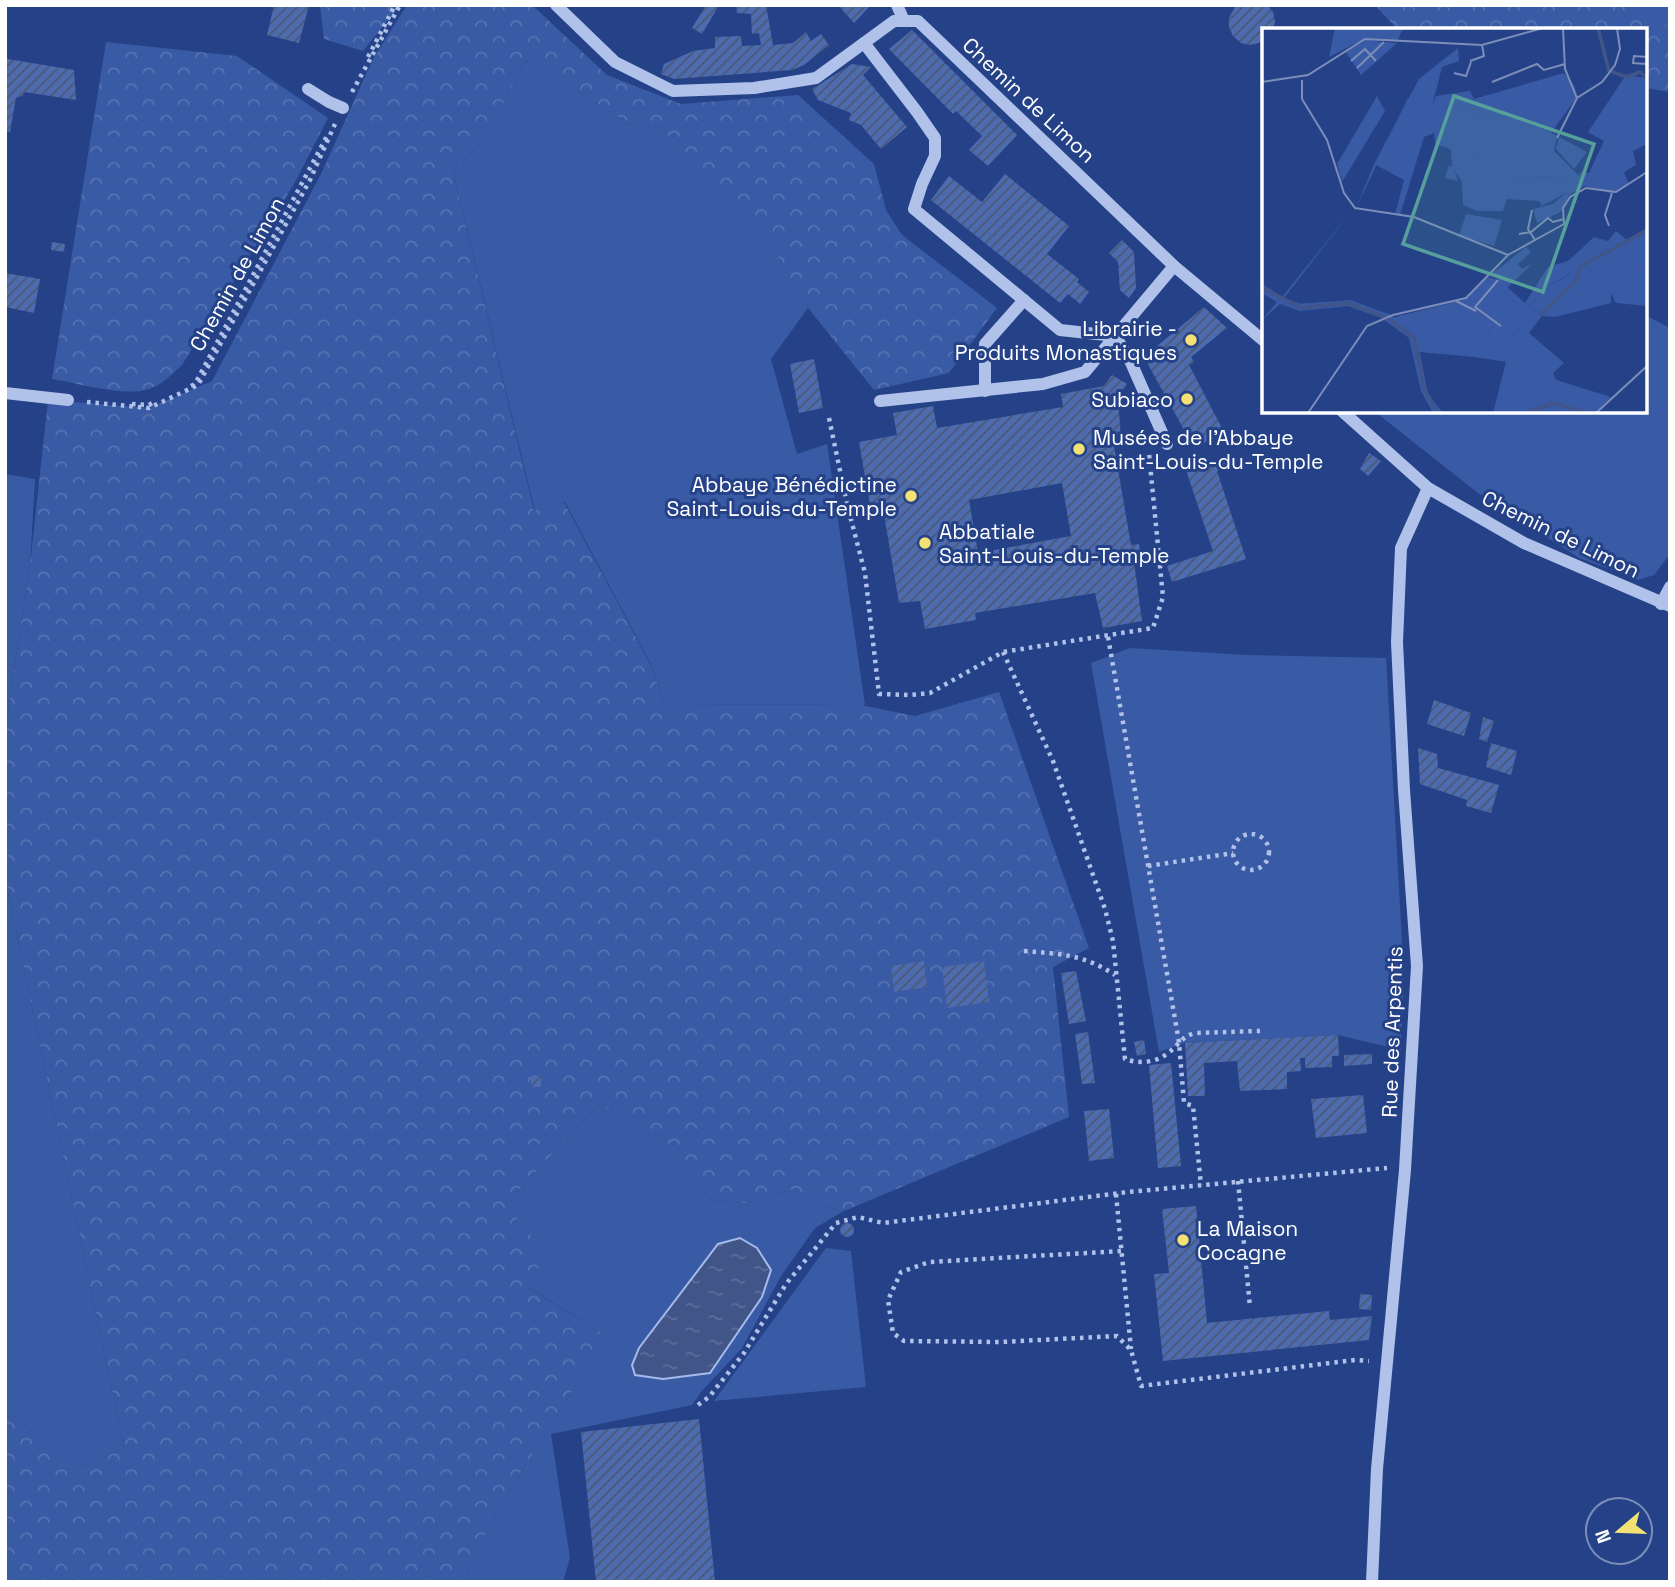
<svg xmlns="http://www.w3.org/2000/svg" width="1675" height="1587" font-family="'Space Grotesk',sans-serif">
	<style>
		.green { fill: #395aa4 }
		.forest { fill: url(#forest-crowns) }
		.water { fill: url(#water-ripples); stroke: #a4bbea; stroke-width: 2 }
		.building { fill: url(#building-hatch); fill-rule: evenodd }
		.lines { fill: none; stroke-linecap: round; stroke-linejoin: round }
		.path { stroke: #b0c2e9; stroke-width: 4.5; stroke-dasharray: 3.5 5; stroke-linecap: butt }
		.minor { stroke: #b0c2e9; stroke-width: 12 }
		.poi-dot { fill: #f3e174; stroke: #254288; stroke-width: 2.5 }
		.labels { text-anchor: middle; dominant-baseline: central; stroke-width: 6; stroke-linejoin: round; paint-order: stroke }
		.street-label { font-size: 21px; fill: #fff; stroke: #254288 }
		.poi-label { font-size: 21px; fill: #fff; stroke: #254288; text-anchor: end }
		.inset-river { fill: none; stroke: #415589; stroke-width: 3.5 }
		.inset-road { fill: none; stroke: #7c8eb8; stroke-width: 2 }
		.view { fill: #579f9a; fill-opacity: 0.15; stroke: #579f9a; stroke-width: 3.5 }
		.inset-edge { fill: none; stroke: #fff; stroke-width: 3.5 }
	</style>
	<defs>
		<pattern id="forest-crowns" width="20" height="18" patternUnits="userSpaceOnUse" patternTransform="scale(1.75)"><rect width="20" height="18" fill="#395aa4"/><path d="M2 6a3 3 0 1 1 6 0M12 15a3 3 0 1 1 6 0" fill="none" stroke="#5773b2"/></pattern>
		<pattern id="water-ripples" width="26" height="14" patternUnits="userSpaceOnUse" patternTransform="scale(1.75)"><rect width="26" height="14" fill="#415589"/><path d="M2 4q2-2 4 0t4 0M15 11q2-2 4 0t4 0" fill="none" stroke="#5e6e9b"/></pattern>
		<pattern id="building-hatch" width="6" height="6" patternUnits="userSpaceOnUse" patternTransform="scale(1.75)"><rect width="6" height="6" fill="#4d6baf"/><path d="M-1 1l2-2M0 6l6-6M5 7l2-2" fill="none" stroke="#4c5874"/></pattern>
	</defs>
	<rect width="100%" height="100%" fill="#254288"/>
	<!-- green -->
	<g class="green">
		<path d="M 1632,5 L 1670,5 L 1670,26 L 1647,17 Z"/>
		<path d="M 526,60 L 646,134 L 751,211 L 808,308 L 771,359 L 797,454 L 827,444 L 865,705 L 664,704 L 652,666 L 565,502 L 535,512 L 453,171 L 485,138 Z"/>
		<path d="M 1645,315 L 1670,328 L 1670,554 L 1654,575 L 1638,580 L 1579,558 L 1478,493 L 1374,411 L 1645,411 Z"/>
		<path d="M 5,474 L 35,479 L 30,565 L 5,730 Z"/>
		<path d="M 1130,648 L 1248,655 L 1386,658 L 1404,977 L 1401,1050 L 1338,1035 L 1185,1043 L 1159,1052 L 1091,663 Z"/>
		<path d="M 5,877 L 124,1448 L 77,1469 L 5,1409 Z"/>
		<path d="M 600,1103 L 713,1201 L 745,1203 L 795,1189 L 824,1206 L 844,1211 L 815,1228 L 781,1276 L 742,1348 L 701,1392 L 692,1405 L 551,1434 L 570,1558 L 563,1582 L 463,1582 L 496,1512 L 607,1336 L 528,1287 L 544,1253 L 506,1204 Z"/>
		<path d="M 826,1248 L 851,1251 L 866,1387 L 714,1401 Z"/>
	</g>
	<!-- forest -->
	<g class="forest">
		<path d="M 320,5 L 400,5 L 363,51 L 324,39 Z"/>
		<path d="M 407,5 L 532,5 L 607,75 L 681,104 L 798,95 L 874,164 L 886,210 L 902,235 L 997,308 L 949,373 L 874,390 L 808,308 L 751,211 L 646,134 L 526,60 L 485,138 L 453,171 L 534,511 L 564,502 L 652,667 L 664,704 L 861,705 L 915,716 L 999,692 L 1089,948 L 1053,967 L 1069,1117 L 844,1211 L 824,1206 L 795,1189 L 745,1203 L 713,1201 L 600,1103 L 506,1204 L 545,1253 L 529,1288 L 607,1336 L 496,1512 L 463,1582 L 5,1582 L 5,1409 L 77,1469 L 124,1448 L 5,877 L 5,730 L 30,565 L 48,400 L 149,408 L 212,381 L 321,174 L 373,59 Z"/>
		<path d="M 1375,5 L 1632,5 L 1647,17 L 1670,26 L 1670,92 L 1645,88 L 1645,30 L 1398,30 Z"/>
		<path d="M 106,42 L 237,56 L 328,118 L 294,184 L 182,365 C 171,375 160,387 145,390 C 123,396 76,383 52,379 Z"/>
	</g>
	<!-- water -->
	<path class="water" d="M 740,1238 L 757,1248 L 771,1270 L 762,1297 L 710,1373 L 663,1379 L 635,1375 L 632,1365 L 639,1348 L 718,1244 Z"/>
	<!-- building -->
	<g class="building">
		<path d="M 274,5 L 309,5 L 299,43 L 267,35 Z"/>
		<path d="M 706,5 L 719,5 L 702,34 L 692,28 Z"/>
		<path d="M 736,5 L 766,5 L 773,45 L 793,43 L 806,32 L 811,41 L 821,34 L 829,45 L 804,65 L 792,70 L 674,79 L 661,74 L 664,64 L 693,51 L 715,48 L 715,37 L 741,36 L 742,46 L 761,45 L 759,33 L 752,34 L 751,14 L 737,13 Z"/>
		<path d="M 838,5 L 868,5 L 869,7 L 854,23 Z"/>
		<path d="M 1236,5 L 1267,5 L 1273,12 L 1275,22 L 1273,30 L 1264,30 L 1264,42 L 1250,45 L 1241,43 L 1233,36 L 1229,27 L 1229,18 Z"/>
		<path d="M 912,30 L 1017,135 L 988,166 L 969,150 L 982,136 L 956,111 L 953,114 L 889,49 Z"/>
		<path d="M 5,55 L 8,59 L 74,70 L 76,100 L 25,92 L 22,96 L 16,98 L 10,132 L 5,131 Z"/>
		<path d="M 852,64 L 871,67 L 863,75 L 907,127 L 881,149 L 861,125 L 849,120 L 851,113 L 818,100 L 812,89 Z"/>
		<path d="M 1005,174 L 1069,226 L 1047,254 L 1079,279 L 1077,282 L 1089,292 L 1080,304 L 1068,294 L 1060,303 L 931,200 L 949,176 L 982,202 Z"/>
		<path d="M 1122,240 L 1134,252 L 1136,288 L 1129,298 L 1120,290 L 1118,262 L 1109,253 Z"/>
		<path d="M 52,242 L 65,244 L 64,252 L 51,250 Z"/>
		<path d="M 5,273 L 40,279 L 34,313 L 5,307 Z"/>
		<path d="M 1204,307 L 1227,328 L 1191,357 L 1194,362 L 1189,365 L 1224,432 L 1194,448 L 1144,357 Z"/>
		<path d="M 814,359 L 823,408 L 799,413 L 790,364 Z"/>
		<path d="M 1112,375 L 1127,384 L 1118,398 L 1121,439 L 1113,440 L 1131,545 L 1139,544 L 1142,561 L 1134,562 L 1142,621 L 1103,628 L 1095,593 L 975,613 L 976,620 L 925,629 L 920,601 L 899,603 L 882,503 L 870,505 L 859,442 L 897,435 L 893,413 L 933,406 L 937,428 L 1063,407 L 1061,394 L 1104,386 ZM 1062,483 L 1071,536 L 978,553 L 969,500 Z"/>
		<path d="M 1369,453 L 1381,461 L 1368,476 L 1360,469 Z"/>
		<path d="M 1224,458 L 1227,468 L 1217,471 L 1246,559 L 1172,582 L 1167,566 L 1213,551 L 1186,470 Z"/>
		<path d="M 1434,700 L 1471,713 L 1464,736 L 1427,724 Z"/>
		<path d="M 1483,717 L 1494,721 L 1487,742 L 1479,739 Z"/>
		<path d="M 1491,743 L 1517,751 L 1511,775 L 1486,767 Z"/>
		<path d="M 1418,748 L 1437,754 L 1438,768 L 1499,785 L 1491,813 L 1466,806 L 1467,800 L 1420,784 Z"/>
		<path d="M 924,961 L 927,987 L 894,992 L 891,966 Z"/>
		<path d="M 984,961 L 989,1002 L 947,1008 L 942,967 Z"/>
		<path d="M 1076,971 L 1086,1021 L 1069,1024 L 1061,973 Z"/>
		<path d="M 1088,1032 L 1095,1083 L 1082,1084 L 1075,1034 Z"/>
		<path d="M 1338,1035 L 1339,1056 L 1332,1056 L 1332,1067 L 1305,1068 L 1305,1058 L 1300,1058 L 1301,1071 L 1287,1072 L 1287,1089 L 1240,1091 L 1237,1061 L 1204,1063 L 1205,1096 L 1188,1096 L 1185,1043 Z"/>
		<path d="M 1144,1040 L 1146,1054 L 1137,1056 L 1134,1042 Z"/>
		<path d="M 1372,1054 L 1372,1064 L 1344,1066 L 1344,1055 Z"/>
		<path d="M 1171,1063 L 1181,1166 L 1158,1168 L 1149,1065 Z"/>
		<path d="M 531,1075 L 541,1076 L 541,1087 L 531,1087 Z"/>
		<path d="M 1363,1095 L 1367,1133 L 1316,1138 L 1311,1099 Z"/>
		<path d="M 1109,1109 L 1114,1158 L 1089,1161 L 1084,1111 Z"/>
		<path d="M 1196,1206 L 1207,1323 L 1329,1311 L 1330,1320 L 1372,1316 L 1369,1340 L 1163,1361 L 1154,1274 L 1169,1273 L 1162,1209 Z"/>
		<circle cx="847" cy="1230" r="7"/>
		<path d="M 1360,1294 L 1372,1295 L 1371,1310 L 1359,1309 Z"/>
		<path d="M 699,1419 L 715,1582 L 596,1582 L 581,1432 Z"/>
	</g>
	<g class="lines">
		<!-- path -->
		<g class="path">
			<path d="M 368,57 L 395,5"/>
			<path d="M 352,92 L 400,5"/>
			<path d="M 191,386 L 195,384 L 327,136"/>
			<path d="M 87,402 L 149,408 L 198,385 L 310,180 L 335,124"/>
			<path d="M 132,404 L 149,405 L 154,402"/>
			<path d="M 829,418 L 847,504 L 865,573 L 879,694 L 910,695 L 930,693 L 1003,652 L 1153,628 L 1163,597 L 1149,454"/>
			<path d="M 1108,637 L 1179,1042 L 1184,1103 L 1193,1106 L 1201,1185"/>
			<path d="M 1003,652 L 1053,761 L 1105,909 L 1113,941 L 1125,1059 C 1139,1064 1156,1063 1168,1053 C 1178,1046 1182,1036 1195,1033 L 1260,1031"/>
			<circle cx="1251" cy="852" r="18"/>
			<path d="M 1148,866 L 1233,853"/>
			<path d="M 1024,951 C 1060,954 1083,954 1115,975"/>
			<path d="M 1238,1181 L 1250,1307"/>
			<path d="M 1116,1194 L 1131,1349"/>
			<path d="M 1121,1251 L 929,1262 L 901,1272 L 888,1300 L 893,1333 L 904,1341 L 1001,1342 L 1117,1336 L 1131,1350 L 1141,1386 L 1355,1360 L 1369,1361"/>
			<path d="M 698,1405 L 709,1397 L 744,1353 L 786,1284 L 836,1223 L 858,1217 L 883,1223 L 1128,1192 L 1387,1168"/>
		</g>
		<!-- minor -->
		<g class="minor">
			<path d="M 556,5 L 615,62 L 673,91 L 754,88 L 816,78 L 894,21 L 918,21 L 1174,266 L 1264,341"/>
			<path d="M 897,5 L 904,21"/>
			<path d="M 864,43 L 917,112 L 935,138 L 935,156 L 922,184 L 914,209 L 1060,330 L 1115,336 L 1129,358 L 1167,444"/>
			<path d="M 308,89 L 329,102 L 343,108"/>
			<path d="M 985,391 L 985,344 L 1024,300"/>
			<path d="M 5,393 L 68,400"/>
			<path d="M 880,401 L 1043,384 L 1085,372 L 1174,266"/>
			<path d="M 1342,411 L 1428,488 L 1524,543 L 1670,606"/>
			<path d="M 1661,604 L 1670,587"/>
			<path d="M 1372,1582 L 1377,1469 L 1405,1170 L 1417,966 L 1404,790 L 1397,642 L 1401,548 L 1428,488"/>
		</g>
	</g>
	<!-- markers -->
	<g class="poi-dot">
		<circle cx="1191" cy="340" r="7"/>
		<circle cx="1187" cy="399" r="7"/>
		<circle cx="1079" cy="449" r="7"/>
		<circle cx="911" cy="496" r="7"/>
		<circle cx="925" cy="543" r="7"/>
		<circle cx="1183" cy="1240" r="7"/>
	</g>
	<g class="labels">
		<!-- street labels -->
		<g class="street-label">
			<text transform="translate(1029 100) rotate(43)">Chemin de Limon</text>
			<text transform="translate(237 274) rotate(-61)">Chemin de Limon</text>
			<text transform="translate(1561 534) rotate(26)">Chemin de Limon</text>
			<text transform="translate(1392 1032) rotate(-88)">Rue des Arpentis</text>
		</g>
		<!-- poi labels -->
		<g class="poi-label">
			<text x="1177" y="328">Librairie -<tspan x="1177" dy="24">Produits Monastiques</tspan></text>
			<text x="1173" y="399">Subiaco</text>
			<text x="1093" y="437" text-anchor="start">Musées de l'Abbaye<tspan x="1093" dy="24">Saint-Louis-du-Temple</tspan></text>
			<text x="897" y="484">Abbaye Bénédictine<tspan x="897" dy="24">Saint-Louis-du-Temple</tspan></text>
			<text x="939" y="531" text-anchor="start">Abbatiale<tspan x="939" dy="24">Saint-Louis-du-Temple</tspan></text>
			<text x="1197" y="1228" text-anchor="start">La Maison<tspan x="1197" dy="24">Cocagne</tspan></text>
		</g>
	</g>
	<!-- overview -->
	<g transform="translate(1262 28)">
		<rect width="385" height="385" fill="#254288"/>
		<path d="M 73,0 L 141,0 L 136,12 L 94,15 L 67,29 ZM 196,20 L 197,33 L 180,39 L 170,78 L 146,71 L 94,180 L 112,136 L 157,51 ZM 302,45 L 313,59 L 314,70 L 289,105 L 260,91 L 201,83 L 200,78 L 212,71 ZM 115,68 L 123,83 L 80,154 L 75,136 ZM 172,104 L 210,124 L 217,136 L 200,154 L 192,142 L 196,153 L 183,150 L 187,137 L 190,139 L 189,121 L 173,116 ZM 271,148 L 303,151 L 311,161 L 280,178 L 277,173 L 244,171 L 250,153 ZM 91,181 L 22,270 L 39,276 L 89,272 L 127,287 L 119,290 L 86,278 L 38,283 L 18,276 L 0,292 L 15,274 L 0,265 L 0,256 L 20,269 ZM 204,186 L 240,192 L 232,218 L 197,208 ZM 264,219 L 269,224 L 256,236 L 260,241 L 270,236 L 245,260 L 238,259 L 269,290 L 251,308 L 231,298 L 213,329 L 157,324 L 165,363 L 179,385 L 171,385 L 159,363 L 147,310 L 122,292 L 204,271 L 226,249 L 237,252 L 231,245 ZM 346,220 L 369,240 L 385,235 L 385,278 L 354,275 L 349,265 L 328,244 L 326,236 ZM 309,246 L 314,252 L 280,287 L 267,279 L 281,261 ZM 287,373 L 306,376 L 332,385 L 259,385 Z" fill="#395aa4"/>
		<path d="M 364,47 L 385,50 L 385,116 L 371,123 L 374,137 L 362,144 L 367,157 L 350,166 L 323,158 L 307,167 L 299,184 L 275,195 L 271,181 L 291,176 L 310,160 L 303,151 L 271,148 L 250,153 L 241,183 L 215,183 L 201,177 L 200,154 L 204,143 L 216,135 L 211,125 L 196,129 L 172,105 L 162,109 L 138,187 L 133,186 L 142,152 L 114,137 L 146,70 L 170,78 L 174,68 L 208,63 L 212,71 L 200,78 L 201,83 L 260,91 L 295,108 L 292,123 L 317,148 L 319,144 L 327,145 L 342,113 L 326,104 ZM 297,109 L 325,124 L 312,141 L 294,121 ZM 385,200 L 385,235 L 369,240 L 361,234 L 350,238 L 346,220 L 326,236 L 328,244 L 346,236 L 337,245 L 349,265 L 349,275 L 293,289 L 280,288 L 267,305 L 302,335 L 291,345 L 294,352 L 349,369 L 333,385 L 288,373 L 259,385 L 231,385 L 244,334 L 213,329 L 231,298 L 219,287 L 224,282 L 251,308 L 269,290 L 238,259 L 238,253 L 263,275 L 286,239 L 306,233 L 332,209 L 346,213 L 354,203 L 365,212 ZM 308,246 L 313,252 L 280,287 L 267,279 L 281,261 ZM 0,256 L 32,276 L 87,273 L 127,286 L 139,294 L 155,311 L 166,366 L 181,385 L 174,385 L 168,376 L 152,310 L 144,301 L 123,288 L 86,277 L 33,281 L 2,264 Z" fill="#395aa4" fill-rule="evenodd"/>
		<path d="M 103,13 L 135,15 L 99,47 L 83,23 Z" fill="#395aa4"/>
		<path d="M 194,276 L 210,283 L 206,297 L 226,312 L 214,328 L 161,322 L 158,308 L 136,288 Z" fill="#395aa4"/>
		<path class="inset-river" d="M 336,0 L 347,43 L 365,49 L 378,44 L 385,50M 0,260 L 40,280 L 86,275 L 122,289M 279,286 L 314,253 L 318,239 L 385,202M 127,291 L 152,310 L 163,363 L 176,385M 263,385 L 293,375 L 323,385"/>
		<path class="inset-road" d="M 301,0 L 303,41 L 315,70M 385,24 L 385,29 L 372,28 L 371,35 L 384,36 L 385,29M 89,33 L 103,21 L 114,33M 208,33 L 222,28 L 220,17M 95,40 L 122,14M 192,45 L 204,48 L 209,34M 40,52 L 40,71 L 65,112 L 82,165 L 93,180 L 152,189 L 246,227M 0,54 L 46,47 L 103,11 L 220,17 L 281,0M 230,54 L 275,36 L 282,42 L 303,36M 295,110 L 315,70 L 340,54 L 353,37 L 358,21 L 355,0M 270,182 L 266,201 L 273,212M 347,198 L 343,187 L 350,165M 257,206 L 269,204 L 286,190 L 291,194 L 302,191M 236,252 L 213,279 L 239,298M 194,273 L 214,283M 46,385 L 105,298 L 131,287 L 204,270 L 246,227 L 302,196 L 301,180 L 308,169 L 324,160 L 354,164 L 385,144M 334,385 L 385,338"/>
		<path class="view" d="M 192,68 L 332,116 L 281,264 L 141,216 Z"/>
		<rect width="385" height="385" class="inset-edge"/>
	</g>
	<!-- border -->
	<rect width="1675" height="1587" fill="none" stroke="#ffffff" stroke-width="14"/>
	<!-- north arrow -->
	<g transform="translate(1619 1531) rotate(251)"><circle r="33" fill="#254288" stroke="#7c8eb8" stroke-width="2"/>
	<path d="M0-5L12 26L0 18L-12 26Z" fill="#f3e174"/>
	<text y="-10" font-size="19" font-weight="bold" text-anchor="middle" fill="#ffffff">N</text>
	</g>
</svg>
